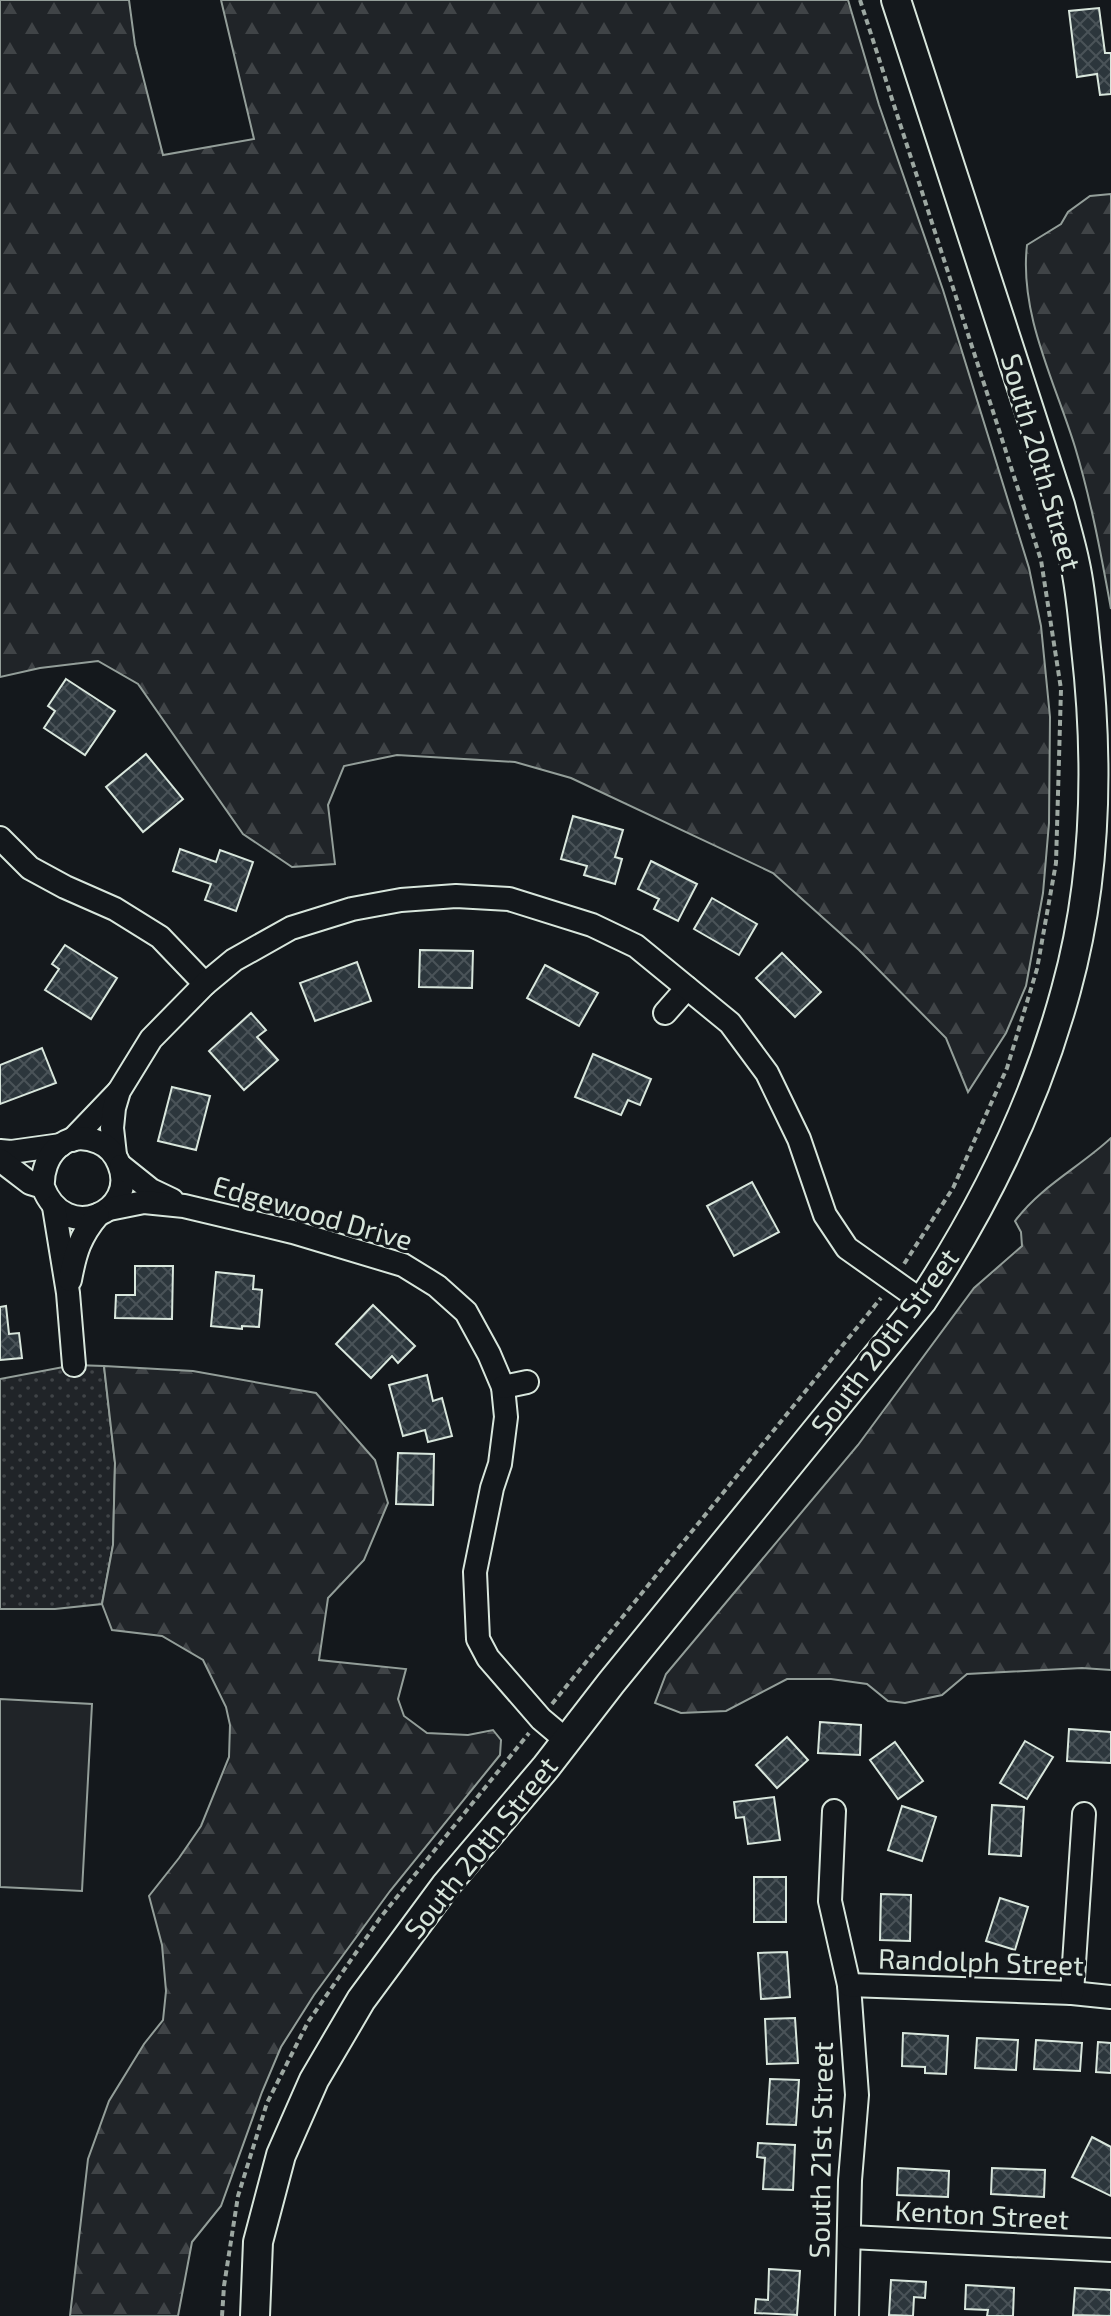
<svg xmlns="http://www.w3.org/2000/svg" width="1111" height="2316" font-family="'Exo 2',sans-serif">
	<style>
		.grass { fill: url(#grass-dots); stroke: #939e99; stroke-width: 2 }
		.forest { fill: url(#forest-firs); stroke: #939e99; stroke-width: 2 }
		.park { fill: #202428; stroke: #939e99; stroke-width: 2 }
		.building { fill: url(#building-cross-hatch); stroke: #d8e6dc; stroke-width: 2 }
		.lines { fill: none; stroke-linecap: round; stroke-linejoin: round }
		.minor-casing { stroke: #d8e6dc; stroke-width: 26 }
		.major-casing { stroke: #d8e6dc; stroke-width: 32 }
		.path { stroke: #9da8a2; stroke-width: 4; stroke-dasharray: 6 4; stroke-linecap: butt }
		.minor { stroke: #14181c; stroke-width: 22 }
		.major { stroke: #14181c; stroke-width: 28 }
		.labels { text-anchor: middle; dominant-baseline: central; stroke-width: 6; stroke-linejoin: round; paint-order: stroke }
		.street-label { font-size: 28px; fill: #d8e6dc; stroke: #14181c }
	</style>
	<defs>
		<pattern id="grass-dots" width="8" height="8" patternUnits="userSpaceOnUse" patternTransform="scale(2)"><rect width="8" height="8" fill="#202428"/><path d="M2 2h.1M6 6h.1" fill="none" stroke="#404447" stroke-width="1.8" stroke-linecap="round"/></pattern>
		<pattern id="forest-firs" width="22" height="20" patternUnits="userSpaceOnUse" patternTransform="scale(2)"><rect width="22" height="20" fill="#202428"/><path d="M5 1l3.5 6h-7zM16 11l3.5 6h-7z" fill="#404447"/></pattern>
		<pattern id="building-cross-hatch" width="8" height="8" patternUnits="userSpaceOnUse" patternTransform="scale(2)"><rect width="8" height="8" fill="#2c363c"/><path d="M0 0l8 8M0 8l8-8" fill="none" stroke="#4a5358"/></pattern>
	</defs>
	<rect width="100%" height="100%" fill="#14181c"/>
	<!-- grass -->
	<path class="grass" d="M 74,1365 L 104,1366 L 115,1463 L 113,1545 L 102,1604 L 55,1609 L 0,1609 L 0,1379 Z"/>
	<!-- forest -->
	<g class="forest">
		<path d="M 0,0 L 129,0 L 135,45 L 163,155 L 254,139 L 221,0 L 848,0 L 879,105 L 943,290 L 1029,568 L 1041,626 L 1050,717 L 1049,823 L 1043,893 L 1026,986 L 1006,1033 L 968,1092 L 946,1038 L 859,950 L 773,873 L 571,778 L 515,762 L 397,755 L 344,766 L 328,805 L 335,864 L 292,867 L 243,834 L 138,684 L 98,661 L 40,668 L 0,677 Z"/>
		<path d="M 1111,194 L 1111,609 C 1101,554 1091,500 1075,447 C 1055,382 1019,314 1027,245 L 1061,224 L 1068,212 L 1090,196 Z"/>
		<path d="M 1111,1138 L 1111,1670 L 1082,1668 L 967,1674 L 942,1695 L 905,1703 L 888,1701 L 867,1684 L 831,1679 L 787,1679 L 726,1711 L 681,1713 L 655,1703 L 666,1674 L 858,1445 L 974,1288 L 1022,1246 L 1021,1232 L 1015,1221 C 1041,1186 1080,1167 1111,1138 Z"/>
		<path d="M 104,1366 L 193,1371 L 316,1393 L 375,1460 L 388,1503 L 364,1560 L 328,1598 L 319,1660 L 406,1669 L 398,1699 L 404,1716 L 427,1733 L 468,1735 L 493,1730 L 501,1740 L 500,1755 L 390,1891 L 314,1995 L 281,2047 L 262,2092 L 221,2206 L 192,2242 L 178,2316 L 70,2316 L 88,2159 L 109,2101 L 144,2044 L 163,2020 L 166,1991 L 162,1945 L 149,1896 L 179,1858 L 201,1826 L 229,1757 L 230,1725 L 226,1707 L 203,1660 L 162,1636 L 112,1630 L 102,1604 L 113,1545 L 115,1463 Z"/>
	</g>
	<!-- park -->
	<path class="park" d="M 0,1699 L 92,1704 L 82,1891 L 0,1887 Z"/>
	<!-- building -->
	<g class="building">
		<path d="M 1099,8 L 1105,53 L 1111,53 L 1111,94 L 1100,95 L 1097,74 L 1077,77 L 1069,11 Z"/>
		<path d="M 66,679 L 115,711 L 85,755 L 44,728 L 55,711 L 48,706 Z"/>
		<path d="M 146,754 L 183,799 L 143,832 L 106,787 Z"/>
		<path d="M 573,816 L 623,830 L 615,857 L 622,859 L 615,884 L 584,875 L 587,866 L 561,859 Z"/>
		<path d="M 180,849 L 216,862 L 220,850 L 253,862 L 236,911 L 205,900 L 211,884 L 173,871 Z"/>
		<path d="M 651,861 L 697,884 L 678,921 L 654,909 L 659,899 L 638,889 Z"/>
		<path d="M 712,898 L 757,924 L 739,955 L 694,929 Z"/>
		<path d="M 65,945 L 117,978 L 91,1019 L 45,990 L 59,969 L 52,964 Z"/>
		<path d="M 420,950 L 473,951 L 472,988 L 419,987 Z"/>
		<path d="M 782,953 L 821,992 L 795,1017 L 756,978 Z"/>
		<path d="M 357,962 L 371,1001 L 315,1021 L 300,983 Z"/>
		<path d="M 545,965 L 598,993 L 579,1026 L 527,998 Z"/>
		<path d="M 251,1013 L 266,1030 L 257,1037 L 278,1060 L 244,1090 L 209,1051 Z"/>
		<path d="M 42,1048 L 56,1083 L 0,1104 L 0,1065 Z"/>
		<path d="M 593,1054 L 651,1079 L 640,1105 L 628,1100 L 621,1115 L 575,1097 Z"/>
		<path d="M 172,1087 L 210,1096 L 196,1150 L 158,1141 Z"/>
		<path d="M 752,1182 L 779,1232 L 734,1256 L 707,1206 Z"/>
		<path d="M 135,1266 L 173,1266 L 172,1319 L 115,1318 L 116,1295 L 135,1295 Z"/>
		<path d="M 216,1272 L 254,1276 L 253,1289 L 262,1290 L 259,1327 L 242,1326 L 242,1329 L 211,1326 Z"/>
		<path d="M 373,1305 L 415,1346 L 398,1363 L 392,1356 L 371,1378 L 336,1344 Z"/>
		<path d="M 6,1306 L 9,1334 L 19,1333 L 22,1358 L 0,1360 L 0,1307 Z"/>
		<path d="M 427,1375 L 433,1401 L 442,1398 L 452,1436 L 428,1442 L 425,1430 L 403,1436 L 389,1385 Z"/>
		<path d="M 398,1453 L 434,1454 L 433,1505 L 396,1504 Z"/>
		<path d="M 820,1722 L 861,1725 L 860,1755 L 818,1753 Z"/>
		<path d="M 1069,1729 L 1111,1732 L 1111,1763 L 1067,1761 Z"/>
		<path d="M 787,1737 L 808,1760 L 777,1788 L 756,1765 Z"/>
		<path d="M 1025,1741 L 1053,1757 L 1027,1799 L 1000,1783 Z"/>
		<path d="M 895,1742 L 923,1781 L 898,1799 L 870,1760 Z"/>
		<path d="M 774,1797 L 780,1840 L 748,1844 L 744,1817 L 736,1818 L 734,1802 Z"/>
		<path d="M 992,1805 L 1024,1807 L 1021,1856 L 989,1854 Z"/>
		<path d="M 902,1806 L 936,1817 L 922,1861 L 888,1850 Z"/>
		<rect x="754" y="1877" width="32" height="45"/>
		<path d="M 881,1894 L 911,1895 L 910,1941 L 880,1940 Z"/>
		<path d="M 1000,1898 L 1028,1907 L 1015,1950 L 986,1941 Z"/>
		<path d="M 787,1952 L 790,1997 L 761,1999 L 758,1953 Z"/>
		<path d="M 795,2018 L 798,2063 L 767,2064 L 765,2019 Z"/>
		<path d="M 903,2033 L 948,2036 L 946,2074 L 925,2073 L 925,2067 L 902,2066 Z"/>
		<path d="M 977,2038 L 1018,2040 L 1016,2070 L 975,2068 Z"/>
		<path d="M 1036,2040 L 1082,2043 L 1080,2071 L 1034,2069 Z"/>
		<path d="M 1098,2042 L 1111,2043 L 1111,2073 L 1096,2072 Z"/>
		<path d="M 770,2079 L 799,2080 L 796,2125 L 767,2124 Z"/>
		<path d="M 1092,2137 L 1111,2147 L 1111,2196 L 1072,2177 Z"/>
		<path d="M 758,2143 L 795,2145 L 793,2190 L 763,2189 L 765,2158 L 757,2157 Z"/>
		<path d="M 898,2168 L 949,2171 L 948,2197 L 897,2195 Z"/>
		<path d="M 992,2168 L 1045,2170 L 1044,2197 L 991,2194 Z"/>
		<path d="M 769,2269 L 800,2271 L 797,2315 L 755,2313 L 756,2299 L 768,2300 Z"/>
		<path d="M 891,2280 L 926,2282 L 925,2298 L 914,2297 L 913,2316 L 889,2315 Z"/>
		<path d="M 966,2285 L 1014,2288 L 1013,2316 L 987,2316 L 988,2310 L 965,2309 Z"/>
		<path d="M 1075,2288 L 1111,2290 L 1111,2316 L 1073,2315 Z"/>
	</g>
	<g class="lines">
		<!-- minor casing -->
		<g class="minor-casing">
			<g id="minor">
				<path d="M 0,838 L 30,868 L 65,887 L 115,909 L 160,937 L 205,984"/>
				<path d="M 665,1013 L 687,988"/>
				<path d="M 72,1140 L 118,1092"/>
				<path d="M 0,1151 L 11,1152 L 61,1145"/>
				<path d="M 115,1155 L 112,1128 L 114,1108 L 119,1091 L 151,1039 L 205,984 L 234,960 L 291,928 L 352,909 L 401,900 L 456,896 L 509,899 L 592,925 L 636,946 L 730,1023 L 767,1073 L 799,1139 L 825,1215 L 847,1248 L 922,1301"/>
				<path d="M 0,1160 L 30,1183 L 43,1187 C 65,1245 139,1212 119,1164 C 115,1154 108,1146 98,1142 C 65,1128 41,1156 43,1187"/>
				<path d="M 121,1166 L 151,1190 L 172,1200"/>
				<path d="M 54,1207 L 68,1293 L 74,1365"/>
				<path d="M 109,1209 L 144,1202 L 184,1206 L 293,1232 L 403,1265 L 437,1286 L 466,1312 L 489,1354 L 503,1387 L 506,1417 L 500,1464 L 492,1488 L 475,1572 L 478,1639 L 488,1658 L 541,1719 L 566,1740"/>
				<path d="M 70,1280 C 75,1253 80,1236 98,1215"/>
				<path d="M 503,1387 L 527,1382"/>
				<path d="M 834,1811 L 830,1901 L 849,1985 L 857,2095 L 850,2180 L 847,2316"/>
				<path d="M 849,1985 L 1072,1993 L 1111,1997"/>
				<path d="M 1072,1993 L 1084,1814"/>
				<path d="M 850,2237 L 1111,2250"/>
			</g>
		</g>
		<!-- major casing -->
		<g class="major-casing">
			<path id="major" d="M 255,2316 L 258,2242 L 281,2155 L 314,2080 L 361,2000 L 446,1885 L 546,1767 L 611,1683 L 922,1301 C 985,1205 1036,1101 1066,990 C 1097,878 1099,762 1086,648 C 1083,620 1081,591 1075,564 C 1071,544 1065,525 1060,505 L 896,0"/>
		</g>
		<!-- path -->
		<g class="path">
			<path d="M 860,0 L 1041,560 L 1061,689 L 1056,863 L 1037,969 L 1007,1068 L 953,1188 L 904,1264"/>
			<path d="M 552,1704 L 881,1298"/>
			<path d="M 222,2316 L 224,2286 L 238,2196 L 267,2103 L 308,2022 L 380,1918 L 529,1733"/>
		</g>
		<!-- minor -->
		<use href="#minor" class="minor"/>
		<!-- major -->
		<use href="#major" class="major"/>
	</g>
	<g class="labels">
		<!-- street labels -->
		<g class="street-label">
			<text transform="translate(1042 462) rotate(74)">South 20th Street</text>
			<text transform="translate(313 1212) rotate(16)">Edgewood Drive</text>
			<text transform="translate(884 1341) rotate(-53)">South 20th Street</text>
			<text transform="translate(480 1847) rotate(-51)">South 20th Street</text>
			<text transform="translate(981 1961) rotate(2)">Randolph Street</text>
			<text transform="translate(820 2150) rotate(-89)">South 21st Street</text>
			<text transform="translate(982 2214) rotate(3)">Kenton Street</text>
		</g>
	</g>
</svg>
